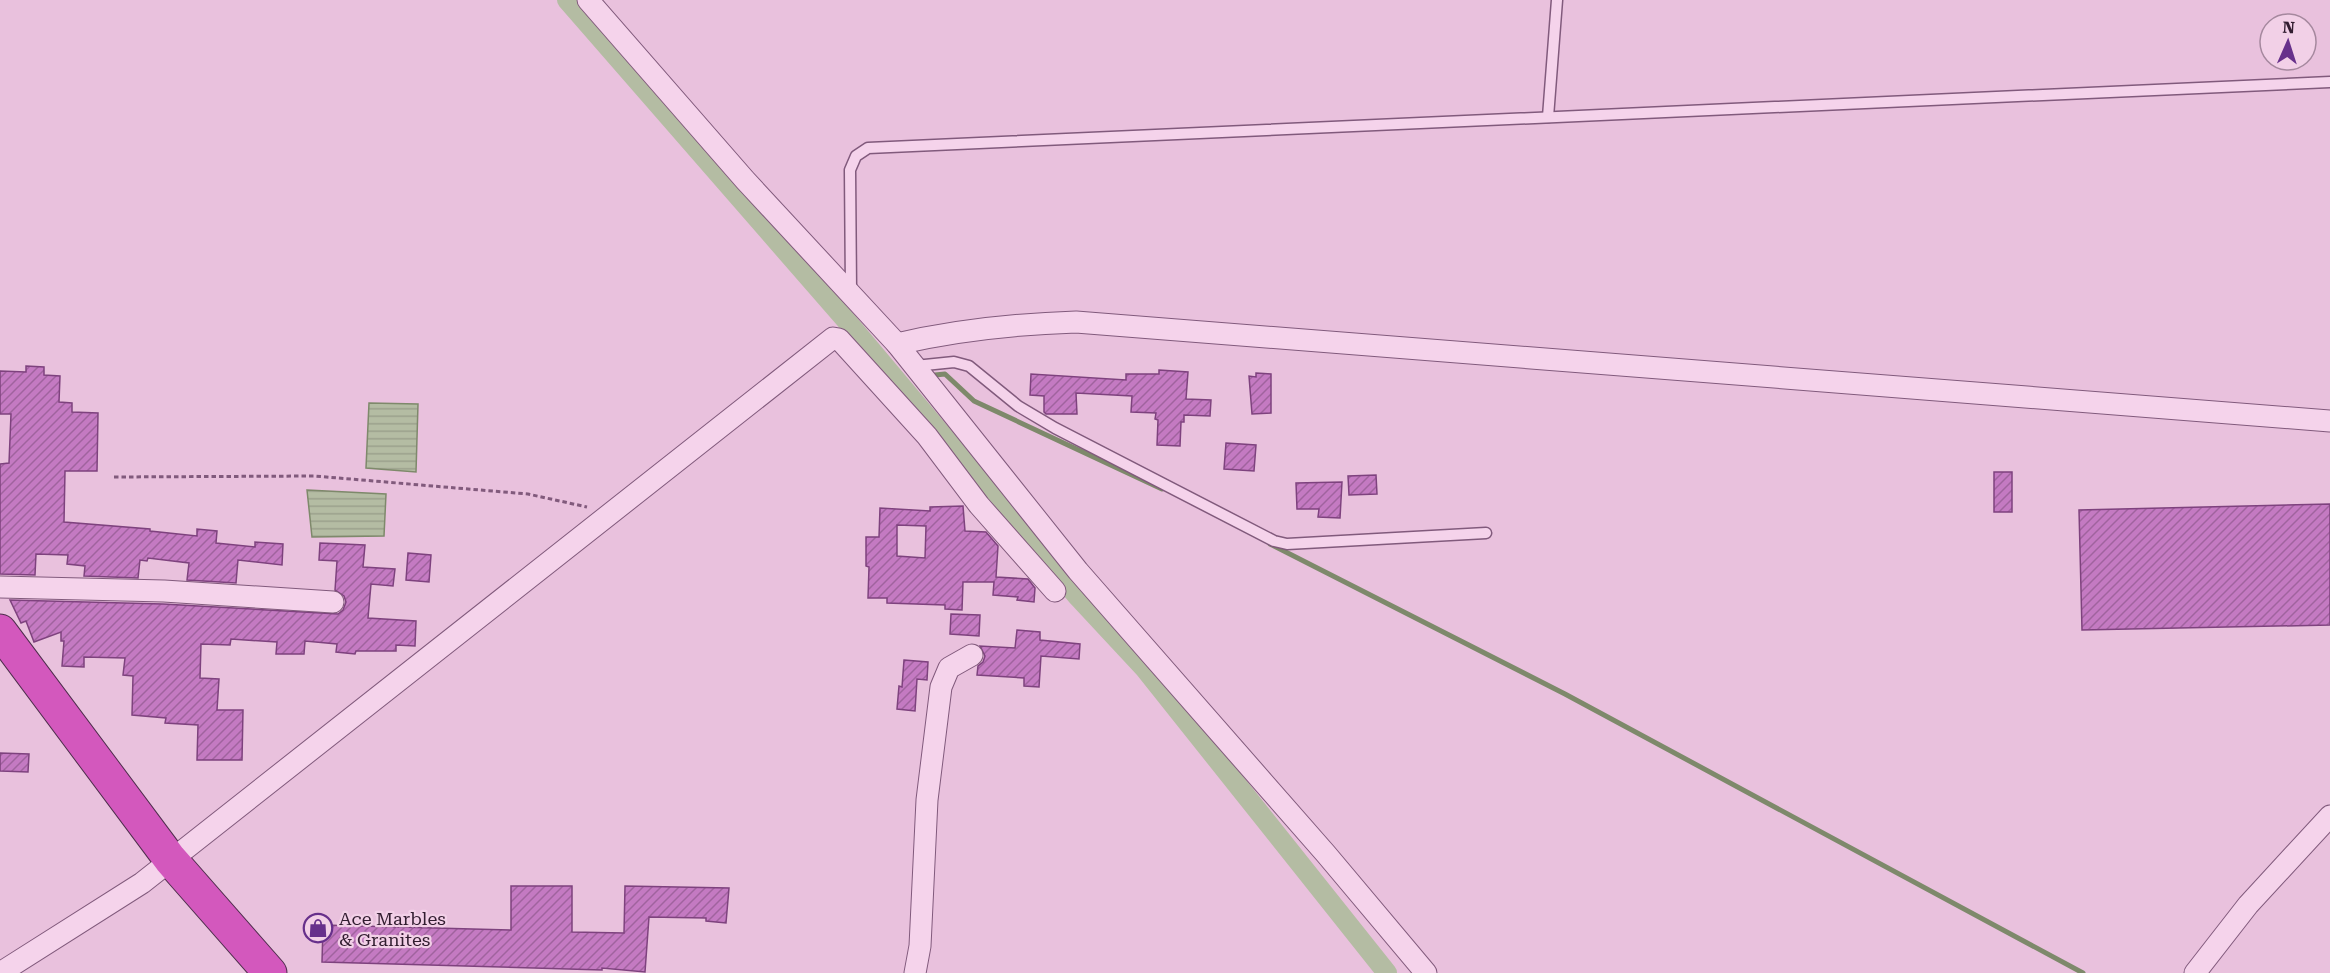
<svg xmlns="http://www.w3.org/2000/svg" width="2330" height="973" font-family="'Roboto Serif',serif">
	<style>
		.water { fill: url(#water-rules); stroke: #7e896b; stroke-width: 1.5 }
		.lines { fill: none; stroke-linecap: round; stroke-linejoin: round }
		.stream { stroke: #7e896b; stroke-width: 5 }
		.canal { stroke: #b4bca3; stroke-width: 20 }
		.building { fill: url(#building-hatch); stroke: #7e427e; stroke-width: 1.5; fill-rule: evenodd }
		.lane-casing { stroke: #815a7c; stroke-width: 13 }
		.street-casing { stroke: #815a7c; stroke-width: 23 }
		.highway-casing { stroke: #4f2e4d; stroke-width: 35 }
		.path { stroke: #815a7c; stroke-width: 3; stroke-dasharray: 4.5 3; stroke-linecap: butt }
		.lane { stroke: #f5d3eb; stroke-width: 10 }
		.street { stroke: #f5d3eb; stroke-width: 21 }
		.highway { stroke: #d358bd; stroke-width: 33 }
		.labels { text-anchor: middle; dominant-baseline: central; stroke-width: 4.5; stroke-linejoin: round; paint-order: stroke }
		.poi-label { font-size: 18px; fill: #321d30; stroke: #f2d0e7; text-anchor: start }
	</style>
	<defs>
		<pattern id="water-rules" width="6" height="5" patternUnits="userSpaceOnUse" patternTransform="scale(1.5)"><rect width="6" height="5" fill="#b4bca3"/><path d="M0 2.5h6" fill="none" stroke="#9ba18d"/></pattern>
		<pattern id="building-hatch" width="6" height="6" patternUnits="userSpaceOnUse" patternTransform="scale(1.5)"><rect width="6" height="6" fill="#c47ac2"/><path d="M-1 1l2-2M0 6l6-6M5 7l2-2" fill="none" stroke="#a0639e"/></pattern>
	</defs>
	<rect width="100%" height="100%" fill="#e9c1dd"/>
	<!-- water -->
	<g class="water">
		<path d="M 369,403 L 418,404 L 416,472 L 366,468 Z"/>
		<path d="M 307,490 L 386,494 L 384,536 L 312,537 Z"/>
	</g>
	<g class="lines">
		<!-- stream -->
		<g class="stream">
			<path d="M 935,375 L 945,374 L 974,401 L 1162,489"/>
			<path d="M 1270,544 L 1565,694 L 2083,973"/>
		</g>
		<!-- canal -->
		<path class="canal" d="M 567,0 L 851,326 L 1078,597 L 1145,669 L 1387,973"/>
	</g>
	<!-- building -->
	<g class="building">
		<path d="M 26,366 L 44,367 L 44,375 L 60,376 L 59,402 L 72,403 L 72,412 L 98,413 L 97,471 L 65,471 L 64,522 L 150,529 L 150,531 L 197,536 L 197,529 L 217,531 L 216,543 L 255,547 L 255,542 L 283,544 L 282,565 L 238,560 L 236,583 L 187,580 L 189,563 L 148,558 L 147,561 L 140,560 L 138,578 L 84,576 L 85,566 L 67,564 L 68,555 L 36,554 L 35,575 L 0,574 L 0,464 L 9,463 L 11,414 L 0,414 L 0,371 L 26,372 Z"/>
		<path d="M 1159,370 L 1188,372 L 1186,399 L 1211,400 L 1210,416 L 1184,415 L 1184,422 L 1181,422 L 1180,446 L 1157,445 L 1158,420 L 1155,419 L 1156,413 L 1131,412 L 1132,396 L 1076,393 L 1077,414 L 1046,414 L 1044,412 L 1044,396 L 1030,395 L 1031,374 L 1126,380 L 1126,374 L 1159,374 Z"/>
		<path d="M 1256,373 L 1271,374 L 1271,413 L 1252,414 L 1249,376 L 1256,377 Z"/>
		<path d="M 1226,443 L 1256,445 L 1254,471 L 1224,469 Z"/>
		<rect x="1994" y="472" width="18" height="40"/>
		<path d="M 1376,475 L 1377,494 L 1349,495 L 1348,476 Z"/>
		<path d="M 1342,482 L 1340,518 L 1318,517 L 1319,509 L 1297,509 L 1296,483 Z"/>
		<path d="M 2330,504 L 2330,625 L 2082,630 L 2079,510 Z"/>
		<path d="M 963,506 L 965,531 L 986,532 L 998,546 L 996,577 L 1028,579 L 1035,588 L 1034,602 L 1017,600 L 1018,597 L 993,595 L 994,582 L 963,582 L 962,610 L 945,609 L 945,605 L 887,603 L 887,598 L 868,598 L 869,567 L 866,566 L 866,537 L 879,537 L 880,508 L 930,511 L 930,507 ZM 897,525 L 926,526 L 925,558 L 897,556 Z"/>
		<path d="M 320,543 L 365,545 L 363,567 L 395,569 L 393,586 L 371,584 L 368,618 L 416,621 L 415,646 L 396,645 L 396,651 L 356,651 L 355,654 L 336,652 L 337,644 L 305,641 L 304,654 L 276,654 L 277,642 L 231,639 L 230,645 L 201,644 L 200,678 L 219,679 L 217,710 L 243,710 L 242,760 L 197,760 L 198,725 L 165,723 L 166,718 L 132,715 L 133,676 L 123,675 L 125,658 L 84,657 L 84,667 L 62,666 L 64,641 L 61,641 L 61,632 L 34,642 L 26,621 L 21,623 L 10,600 L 163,604 L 338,614 L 343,610 L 346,602 L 344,596 L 335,590 L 337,561 L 319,560 Z"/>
		<path d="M 408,553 L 431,555 L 429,582 L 406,580 Z"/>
		<path d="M 951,614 L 980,615 L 979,636 L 950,634 Z"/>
		<path d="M 1017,630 L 1040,632 L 1040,640 L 1080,644 L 1079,659 L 1041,656 L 1039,687 L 1024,686 L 1024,678 L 977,675 L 978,666 L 983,662 L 985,656 L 980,646 L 1015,648 Z"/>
		<path d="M 904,660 L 928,662 L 927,680 L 917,679 L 915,711 L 897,709 L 899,686 L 902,687 Z"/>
		<path d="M 0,753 L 29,754 L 28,772 L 0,771 Z"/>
		<path d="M 511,886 L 572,886 L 572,932 L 624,933 L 625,886 L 729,888 L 726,923 L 706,921 L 706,918 L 649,917 L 645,972 L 602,968 L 602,970 L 322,962 L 323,925 L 511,930 Z"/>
	</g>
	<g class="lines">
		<!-- lane casing -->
		<g class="lane-casing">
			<g id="lane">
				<path d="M 1548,117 L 1557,0"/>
				<path d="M 851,291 L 850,170 L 856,156 L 868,148 L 2330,82"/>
				<path d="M 915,366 L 954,362 L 969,366 L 1018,406 L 1055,428 L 1274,541 L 1287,544 L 1486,533"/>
			</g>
		</g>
		<!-- street casing -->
		<g class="street-casing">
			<g id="street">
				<path d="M 588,0 L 745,180 L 897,344 L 1078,571 L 1326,854 L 1426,973"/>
				<path d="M 897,344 C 956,330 1016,324 1076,322 L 2330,421"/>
				<path d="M 0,587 L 164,591 L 333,602"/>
				<path d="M 0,973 L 142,883 L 833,338 L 839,339 L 927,436 L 979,505 L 1055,591"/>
				<path d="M 915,973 L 920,946 L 927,800 L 941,687 L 949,668 L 972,655"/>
				<path d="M 2195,973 L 2248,905 L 2330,816"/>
			</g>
		</g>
		<!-- highway casing -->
		<g class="highway-casing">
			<path id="highway" d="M 0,631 L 170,859 L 270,973"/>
		</g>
		<!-- path -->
		<path class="path" d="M 114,477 L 314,476 L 528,494 L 587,507"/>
		<!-- lane -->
		<use href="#lane" class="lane"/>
		<!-- street -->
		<use href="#street" class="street"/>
		<!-- highway -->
		<use href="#highway" class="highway"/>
	</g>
	<!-- icons -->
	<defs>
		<g id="shop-ring" transform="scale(1.5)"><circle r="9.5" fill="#f2d0e7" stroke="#67308b" stroke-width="1.5"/><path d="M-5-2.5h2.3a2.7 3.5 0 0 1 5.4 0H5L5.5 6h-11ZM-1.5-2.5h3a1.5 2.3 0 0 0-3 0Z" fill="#67308b"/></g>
	</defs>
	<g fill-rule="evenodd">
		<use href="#shop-ring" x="318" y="928"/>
	</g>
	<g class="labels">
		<!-- poi labels -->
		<g class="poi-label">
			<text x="339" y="918">Ace Marbles<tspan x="339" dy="21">&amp; Granites</tspan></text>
		</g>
	</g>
	<!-- north arrow -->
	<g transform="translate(2288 42) rotate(3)"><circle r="28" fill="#f2d0e7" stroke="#a5889e" stroke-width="1.5"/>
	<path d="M0-4.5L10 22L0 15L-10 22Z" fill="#67308b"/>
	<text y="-9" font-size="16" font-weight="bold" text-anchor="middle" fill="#321d30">N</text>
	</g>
</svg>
